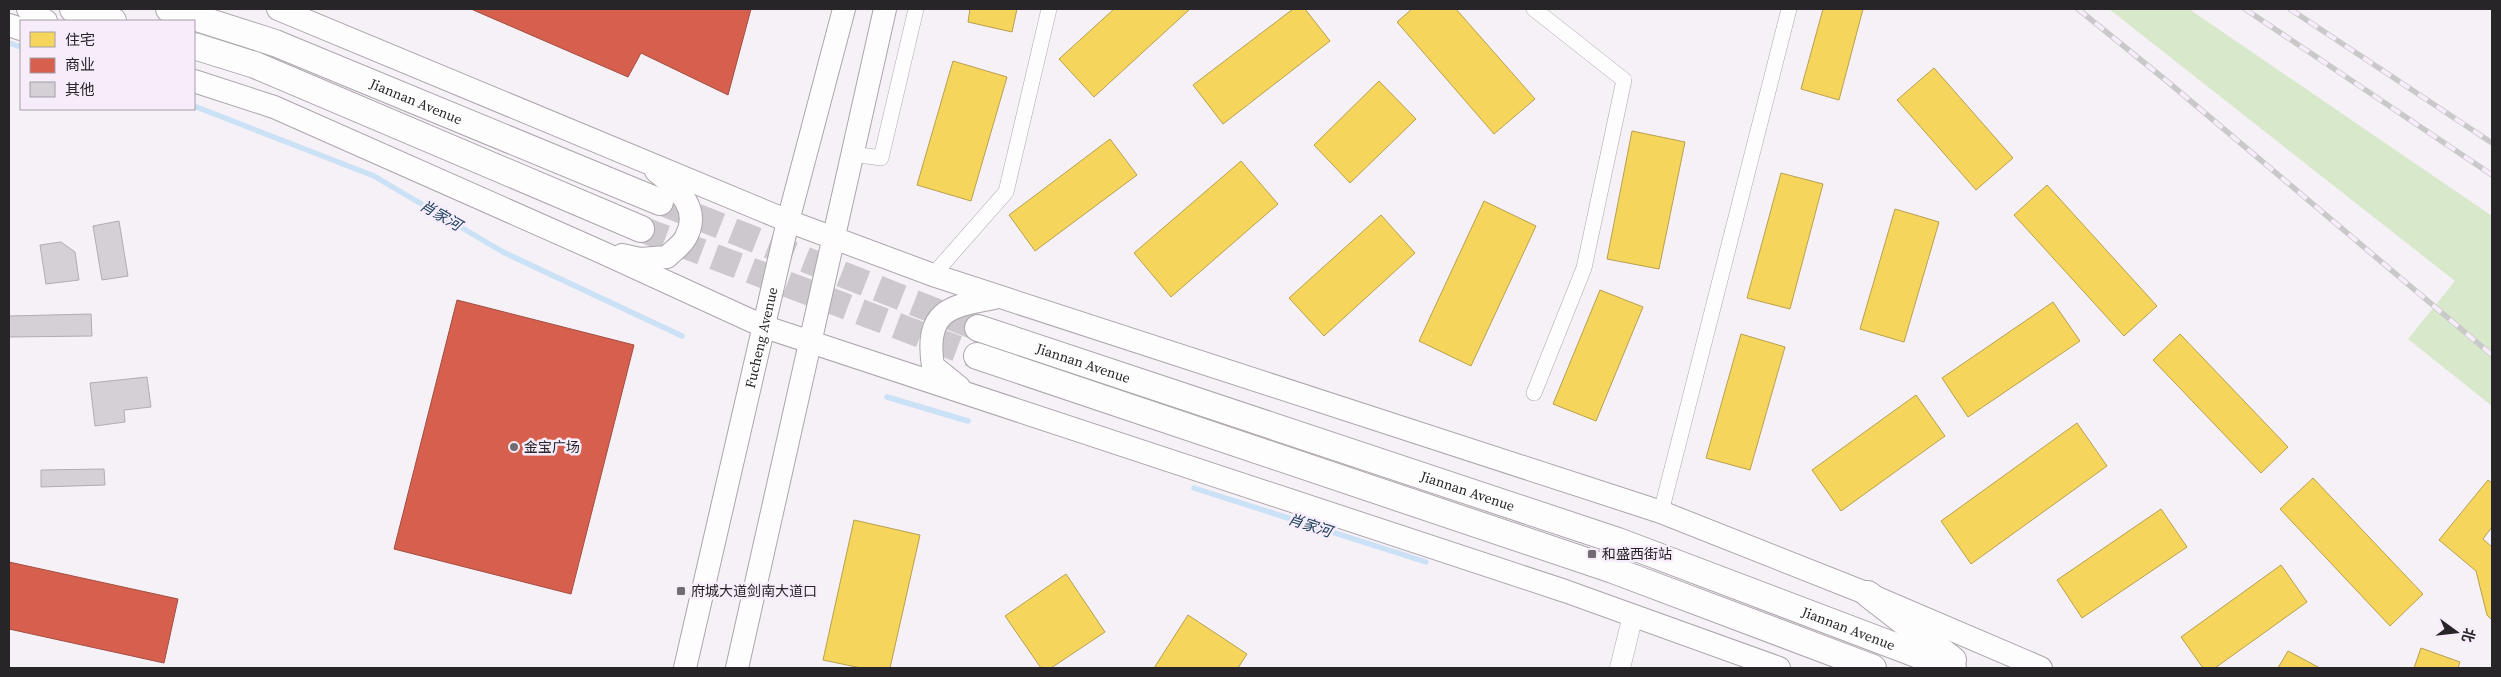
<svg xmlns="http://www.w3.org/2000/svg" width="2501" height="677" font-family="'Source Serif 4','Noto Sans SC',serif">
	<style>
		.green { fill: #d8e8cb }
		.homes { fill: #f6d55c; stroke: #b8a04d }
		.shops { fill: #d6604d; stroke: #a24e42 }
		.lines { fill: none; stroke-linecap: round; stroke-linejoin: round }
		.stream { stroke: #cbe1f5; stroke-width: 5.5 }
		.building { fill: #d5d0d5; stroke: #b0acb1 }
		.trunk-tunnel { stroke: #cdc7ce; stroke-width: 26; stroke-dasharray: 26 13; stroke-linecap: butt }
		.minor-casing { stroke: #aba6ab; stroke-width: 16 }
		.tertiary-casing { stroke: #aba6ab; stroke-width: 21 }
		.secondary-casing { stroke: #aba6ab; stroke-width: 24 }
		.trunk-casing { stroke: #aba6ab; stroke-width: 28 }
		.minor { stroke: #fefdfe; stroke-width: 15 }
		.tertiary { stroke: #fefdfe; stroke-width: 20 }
		.secondary { stroke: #fefdfe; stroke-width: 22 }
		.trunk { stroke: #fefdfe; stroke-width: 26 }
		.rail-casing { stroke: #cac9ca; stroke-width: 5.5 }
		.rail { stroke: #f7edfa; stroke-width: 4; stroke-dasharray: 11; stroke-linecap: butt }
		.poi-dot { fill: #706c71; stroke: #f7edfa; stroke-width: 2 }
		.labels { text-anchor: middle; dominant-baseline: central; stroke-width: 5; stroke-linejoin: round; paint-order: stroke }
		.street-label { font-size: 14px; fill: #282529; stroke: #f7edfa }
		.poi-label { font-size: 14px; fill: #282529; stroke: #f7edfa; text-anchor: start }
		.water-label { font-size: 15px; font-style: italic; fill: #1b415b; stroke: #f7edfa }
	</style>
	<rect width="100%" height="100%" fill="#f6f0f7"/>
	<!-- green -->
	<path class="green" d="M 2109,9 L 2189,9 L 2492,216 L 2492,406 L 2408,339 L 2455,281 Z"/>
	<!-- homes -->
	<g class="homes">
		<path d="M 970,9 L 1017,9 L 1012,32 L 968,22 Z"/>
		<path d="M 1114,9 L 1190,9 L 1094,97 L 1059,59 Z"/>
		<path d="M 1293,9 L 1305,9 L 1330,41 L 1223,124 L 1193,85 Z"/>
		<path d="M 1412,9 L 1456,9 L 1535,99 L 1494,134 L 1397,22 Z"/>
		<path d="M 1823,9 L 1863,9 L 1839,100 L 1801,89 Z"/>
		<path d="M 953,61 L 1007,77 L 971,201 L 917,185 Z"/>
		<path d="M 1934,68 L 2013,158 L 1976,190 L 1897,100 Z"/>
		<path d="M 1379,81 L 1416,119 L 1350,183 L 1314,145 Z"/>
		<path d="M 1632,131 L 1685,142 L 1659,269 L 1607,259 Z"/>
		<path d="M 1110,139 L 1137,175 L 1035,251 L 1009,215 Z"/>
		<path d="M 1241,161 L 1278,204 L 1171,297 L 1134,253 Z"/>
		<path d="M 1781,173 L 1823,184 L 1790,309 L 1747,298 Z"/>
		<path d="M 2047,185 L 2157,306 L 2124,336 L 2014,215 Z"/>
		<path d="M 1484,201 L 1536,226 L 1471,366 L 1419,341 Z"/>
		<path d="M 1895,209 L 1939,222 L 1904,342 L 1860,329 Z"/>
		<path d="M 1381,215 L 1415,253 L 1324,336 L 1289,298 Z"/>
		<path d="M 1600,290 L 1643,307 L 1596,421 L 1553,404 Z"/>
		<path d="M 2053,302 L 2080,341 L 1968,417 L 1942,378 Z"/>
		<path d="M 1741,334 L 1785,347 L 1750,470 L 1706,458 Z"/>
		<path d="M 2180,334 L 2288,447 L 2261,473 L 2153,360 Z"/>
		<path d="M 1916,395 L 1945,436 L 1841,511 L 1812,470 Z"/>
		<path d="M 2077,423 L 2107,466 L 1971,564 L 1941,521 Z"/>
		<path d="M 2313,478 L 2423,594 L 2390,626 L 2280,509 Z"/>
		<path d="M 2488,480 L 2492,483 L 2492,527 L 2483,539 L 2492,547 L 2492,620 L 2487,615 L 2476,571 L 2439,540 Z"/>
		<path d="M 2161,509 L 2187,547 L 2082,618 L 2057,580 Z"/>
		<path d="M 854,520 L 920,535 L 890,668 L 861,668 L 823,660 Z"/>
		<path d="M 2281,565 L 2307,602 L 2215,668 L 2203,668 L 2181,637 Z"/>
		<path d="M 1066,574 L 1105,632 L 1051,668 L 1041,668 L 1005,616 Z"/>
		<path d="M 1188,615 L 1247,654 L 1238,668 L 1154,668 Z"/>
		<path d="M 2421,648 L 2460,662 L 2458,668 L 2414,668 Z"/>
		<path d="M 2288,651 L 2320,668 L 2278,668 Z"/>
	</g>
	<!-- shops -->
	<g class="shops">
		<path d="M 471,9 L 751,9 L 728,95 L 641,53 L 628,77 Z"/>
		<path d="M 457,300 L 634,345 L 571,594 L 394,549 Z"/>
		<path d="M 9,562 L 178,599 L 164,663 L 9,629 Z"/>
	</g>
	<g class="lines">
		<!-- stream -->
		<g class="stream">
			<path d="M 9,43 L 21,47"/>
			<path d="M 194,106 L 374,176 L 503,252 L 682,336"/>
			<path d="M 887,397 L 968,421"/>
			<path d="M 1194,488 L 1426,562"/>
		</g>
	</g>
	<!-- building -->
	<g class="building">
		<path d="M 119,221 L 128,276 L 102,280 L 93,226 Z"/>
		<path d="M 61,242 L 75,252 L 79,280 L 46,284 L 40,245 Z"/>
		<path d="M 91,314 L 92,336 L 9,337 L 9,316 Z"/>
		<path d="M 147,377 L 151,407 L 124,410 L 125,422 L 95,426 L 90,383 Z"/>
		<path d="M 104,469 L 105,485 L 41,487 L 41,470 Z"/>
	</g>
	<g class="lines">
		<!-- trunk-tunnel -->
		<g class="trunk-tunnel">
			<path d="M 660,202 L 978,328"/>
			<path d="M 641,229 L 977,356"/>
		</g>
		<!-- minor casing -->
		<g class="minor-casing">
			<g id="minor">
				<path d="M 853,154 L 881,158 L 916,9"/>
				<path d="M 933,275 L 1006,192 L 1049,9"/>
				<path d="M 1534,393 L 1584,268 L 1624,80 L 1534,9"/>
				<path d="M 1661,512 L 1789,9"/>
			</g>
		</g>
		<!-- tertiary casing -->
		<g class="tertiary-casing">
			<path id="tertiary" d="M 1620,668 L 1633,615"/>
		</g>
		<!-- secondary casing -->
		<g class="secondary-casing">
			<g id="secondary">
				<path d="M 28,9 L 46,21"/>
				<path d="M 278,9 L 788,221 L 933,275 L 1661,512 L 1868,594 L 2041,668"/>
				<path d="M 9,25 L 21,29"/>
				<path d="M 194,81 L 274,107 L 599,251 L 765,327 L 1565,591 L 1779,668"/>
				<path d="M 622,255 L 640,259 L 667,257 C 673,251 683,244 686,237 C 702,207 676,188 656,171"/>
				<path d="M 959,387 L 933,366 C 924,308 952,306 999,297"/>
				<path id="s1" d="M 685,668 L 788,221 L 844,9"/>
				<path d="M 737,668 L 885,9"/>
			</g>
		</g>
		<!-- trunk casing -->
		<g class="trunk-casing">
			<g id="trunk">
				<path d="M 73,9 L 113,21"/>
				<path id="s2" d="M 169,9 L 275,43 L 660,202"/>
				<path d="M 194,46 L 255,65 L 641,229"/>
				<path id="s3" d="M 978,328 L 1618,541 L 1953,668"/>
				<path d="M 977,356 L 1613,570 L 1873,668"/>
				<path d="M 1868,594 L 1953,660"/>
			</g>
		</g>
		<!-- minor -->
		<use href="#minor" class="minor"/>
		<!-- tertiary -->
		<use href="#tertiary" class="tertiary"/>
		<!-- secondary -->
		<use href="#secondary" class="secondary"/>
		<!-- trunk -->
		<use href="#trunk" class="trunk"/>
		<!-- rail casing -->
		<g class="rail-casing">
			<g id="rail">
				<path d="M 2078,9 L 2168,82 L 2492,355"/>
				<path d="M 2245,9 L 2492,175"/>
				<path d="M 2290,9 L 2492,143"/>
			</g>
		</g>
		<!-- rail -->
		<use href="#rail" class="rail"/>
	</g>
	<!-- markers -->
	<g class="poi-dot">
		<circle cx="514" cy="447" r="5"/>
		<rect x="1587" y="549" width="10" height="10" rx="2.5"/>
		<rect x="676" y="586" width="10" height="10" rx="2.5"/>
	</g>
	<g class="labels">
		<!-- street labels -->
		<g class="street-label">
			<text stroke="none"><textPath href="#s2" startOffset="264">Jiannan Avenue</textPath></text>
			<text stroke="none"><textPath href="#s1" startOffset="339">Fucheng Avenue</textPath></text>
			<text stroke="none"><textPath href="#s3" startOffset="111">Jiannan Avenue</textPath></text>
			<text stroke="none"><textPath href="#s3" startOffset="516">Jiannan Avenue</textPath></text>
			<text stroke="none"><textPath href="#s3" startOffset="921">Jiannan Avenue</textPath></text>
		</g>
		<!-- poi labels -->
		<g class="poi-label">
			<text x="524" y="447">金宝广场</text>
			<text x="1602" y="554">和盛西街站</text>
			<text x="691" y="591">府城大道剑南大道口</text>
		</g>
		<!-- water labels -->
		<g class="water-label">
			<text transform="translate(441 215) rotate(30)">肖家河</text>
			<text transform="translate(1310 525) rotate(18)">肖家河</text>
		</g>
	</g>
	<!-- border -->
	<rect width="2501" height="677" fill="none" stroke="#282529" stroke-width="20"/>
	<!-- legend -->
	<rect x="20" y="20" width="175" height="90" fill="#f7edfa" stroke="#a49da6"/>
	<rect x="30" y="32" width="25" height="15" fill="#f6d55c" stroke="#a49da6"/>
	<text x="65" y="45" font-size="15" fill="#282529">住宅</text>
	<rect x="30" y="58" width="25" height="15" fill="#d6604d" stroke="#a49da6"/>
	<text x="65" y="70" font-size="15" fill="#282529">商业</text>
	<rect x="30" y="82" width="25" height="15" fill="#d5d0d5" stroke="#a49da6"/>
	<text x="65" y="95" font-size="15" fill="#282529">其他</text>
	<!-- north arrow -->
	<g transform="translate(2456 632) rotate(105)" stroke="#f7edfa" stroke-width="4" paint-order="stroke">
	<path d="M0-4L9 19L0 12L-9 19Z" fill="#282529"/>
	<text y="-8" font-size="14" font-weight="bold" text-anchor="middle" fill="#282529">北</text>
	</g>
</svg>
